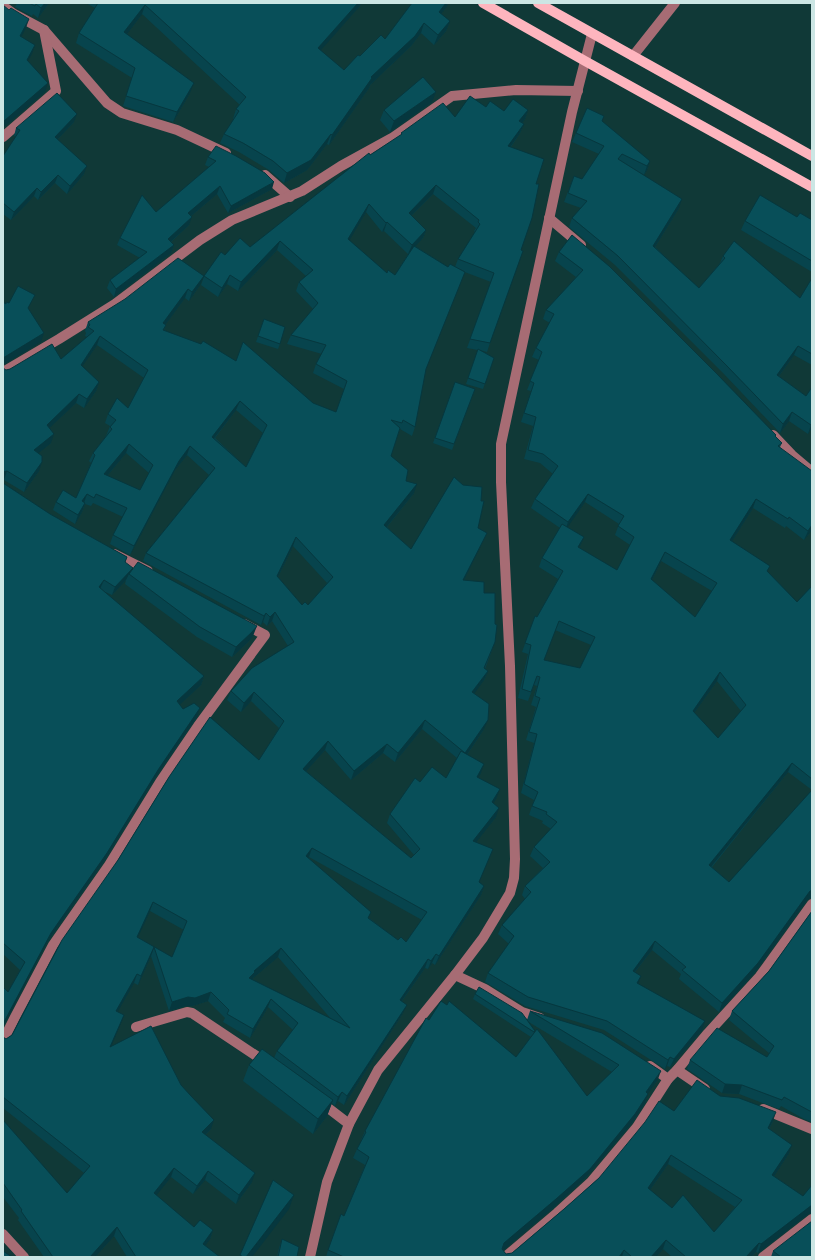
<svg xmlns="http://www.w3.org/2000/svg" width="815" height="1260" font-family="'Source Sans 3',sans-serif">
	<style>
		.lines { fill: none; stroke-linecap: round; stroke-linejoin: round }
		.minor { stroke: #a76c74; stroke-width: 10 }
		.major { stroke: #feb5be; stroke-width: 10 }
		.wall { fill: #07444d; fill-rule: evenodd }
		.shaded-wall { fill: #06373e }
		.building { fill: #084f59; stroke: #06373e; fill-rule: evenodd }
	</style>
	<rect width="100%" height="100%" fill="#103937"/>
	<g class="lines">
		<!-- minor -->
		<g class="minor">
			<path d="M 3,6 L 14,14 L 44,30 L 107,103 L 122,113 L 177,130 L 226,153"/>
			<path d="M 633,56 L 675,3"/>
			<path d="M 3,137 L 56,91 L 44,30"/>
			<path d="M 265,175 L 290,197"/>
			<path d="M 549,218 L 581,245"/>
			<path d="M 3,372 L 59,339 L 115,304 L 200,240 L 232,220 L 302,191 L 341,166 L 392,138 L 452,96 L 516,90 L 578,91"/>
			<path d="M 773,435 L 792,455 L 812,472"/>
			<path d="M 114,554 L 148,571"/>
			<path d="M 455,975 L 485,989 L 522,1012 L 540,1018"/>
			<path d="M 136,1027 L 187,1012 L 192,1013 L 267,1063"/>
			<path d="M 3,1041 L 15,1017 L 53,945 L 109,865 L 160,782 L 198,726 L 265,635 L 244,624"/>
			<path d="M 650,1066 L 668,1079 L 677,1070 L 708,1033 L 760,976 L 812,904"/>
			<path d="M 677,1070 L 705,1089"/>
			<path d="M 319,1101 L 349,1124"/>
			<path d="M 763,1109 L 812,1129"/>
			<path d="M 3,1234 L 24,1257"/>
			<path d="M 310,1257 L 327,1182 L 349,1124 L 378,1070 L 455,975 L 483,938 L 510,893 L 514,878 L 515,859 L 510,666 L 501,482 L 501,444 L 572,112 L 592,34"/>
			<path d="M 505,1257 L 557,1213 L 591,1182 L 637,1127 L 668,1079"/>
			<path d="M 763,1257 L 812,1219"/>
		</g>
		<!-- major -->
		<g class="major">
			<path d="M 483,3 L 585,61 L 812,187"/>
			<path d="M 538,3 L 812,156"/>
		</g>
	</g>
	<!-- wall -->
	<g class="wall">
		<path d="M 17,3 L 49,3 L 38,18 L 33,14 L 32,16 L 15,7 Z"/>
		<path d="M 86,3 L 361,3 L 359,7 L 320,50 L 344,70 L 360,56 L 385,39 L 412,3 L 448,3 L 447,6 L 441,14 L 450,21 L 446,31 L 434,45 L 421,33 L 411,46 L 370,85 L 369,88 L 329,145 L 327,144 L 307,170 L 284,183 L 269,170 L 239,152 L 220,143 L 224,134 L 234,119 L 233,119 L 236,109 L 240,105 L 142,14 L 127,34 L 190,93 L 173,122 L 123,106 L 132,78 L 76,43 L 79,33 L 95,8 Z"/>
		<path d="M 432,102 L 390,132 L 380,120 L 384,110 Z"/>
		<path d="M 486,107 L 504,111 L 528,110 L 525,119 L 522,123 L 524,124 L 520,133 L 511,147 L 536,184 L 490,343 L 487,352 L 480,350 L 494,358 L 483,389 L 466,384 L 478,350 L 467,348 L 491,282 L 462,271 L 461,281 L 425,371 L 415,427 L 412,436 L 400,429 L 391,456 L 406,481 L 414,493 L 387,527 L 411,549 L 478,528 L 487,533 L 483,541 L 464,580 L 484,593 L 495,642 L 485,669 L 488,671 L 484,680 L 474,693 L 484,729 L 467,755 L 481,773 L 478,777 L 497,797 L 493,803 L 496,817 L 476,842 L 489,858 L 479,882 L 484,886 L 481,895 L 435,965 L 432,963 L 428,969 L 425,968 L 402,1001 L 403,1013 L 344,1105 L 338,1101 L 335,1106 L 332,1103 L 327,1116 L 313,1134 L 243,1081 L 249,1065 L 274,1058 L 277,1051 L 293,1030 L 268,1007 L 250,1038 L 223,1022 L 225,1018 L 208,1001 L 192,1006 L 185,1006 L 169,1011 L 151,956 L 138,985 L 134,983 L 117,1012 L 124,1015 L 111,1046 L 181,1085 L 211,1129 L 205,1135 L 252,1182 L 236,1204 L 205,1180 L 193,1194 L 171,1177 L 156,1195 L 194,1227 L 213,1230 L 210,1239 L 205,1245 L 220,1257 L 127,1257 L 114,1236 L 95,1257 L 44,1257 L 18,1220 L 19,1218 L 3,1197 L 3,1120 L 67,1193 L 84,1173 L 3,1108 L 3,1037 L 6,1039 L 12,1035 L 259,760 L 279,728 L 251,701 L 241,712 L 227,700 L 231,691 L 288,646 L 272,621 L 267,626 L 263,622 L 261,625 L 143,561 L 146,553 L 209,475 L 187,455 L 175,470 L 130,555 L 110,544 L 113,535 L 123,517 L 93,503 L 91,506 L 85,504 L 82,512 L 75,524 L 53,510 L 56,502 L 76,498 L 91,463 L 89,461 L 93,453 L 106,436 L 110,426 L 105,423 L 108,414 L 128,408 L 144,378 L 97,345 L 82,366 L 99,382 L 96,391 L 84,408 L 76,403 L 49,428 L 51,443 L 38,453 L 39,471 L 24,492 L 4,480 L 6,370 L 61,359 L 87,337 L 85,336 L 86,333 L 85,331 L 88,322 L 200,285 L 189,301 L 185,298 L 165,325 L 166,325 L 164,330 L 236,361 L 313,403 L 336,412 L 344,389 L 313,373 L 316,364 L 322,354 L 287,344 L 291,335 L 313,309 L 296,291 L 299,282 L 306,276 L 277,250 L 238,291 L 227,284 L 218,297 L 201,285 L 204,276 L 225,255 L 250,247 L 370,155 L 401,135 L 401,133 ZM 433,194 L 476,228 L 474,231 L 475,232 L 458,259 L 455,267 L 448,267 L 415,246 L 423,238 L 426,230 L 411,216 ZM 366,212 L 382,232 L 384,231 L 408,254 L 410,251 L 395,275 L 387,273 L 349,240 ZM 236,410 L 263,433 L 246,467 L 215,438 ZM 126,453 L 149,473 L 140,490 L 107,476 ZM 293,546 L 327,583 L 308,605 L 302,605 L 278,577 ZM 422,729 L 457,758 L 446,778 L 420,782 L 390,814 L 387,823 L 414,855 L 411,858 L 306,771 L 325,750 L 351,780 L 383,753 L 395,762 ZM 308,857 L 309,857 L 422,920 L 406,942 L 398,940 L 369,918 ZM 150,911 L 184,930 L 172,957 L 137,938 ZM 278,957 L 331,1019 L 252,979 L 253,978 Z"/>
		<path d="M 74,122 L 57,140 L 84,174 L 67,194 L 55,183 L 38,200 L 34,196 L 11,220 L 3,214 L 3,156 L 16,137 L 14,136 L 16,128 Z"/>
		<path d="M 602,122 L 650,161 L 647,170 L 644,175 L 639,172 L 679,208 L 655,247 L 699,288 L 720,263 L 723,256 L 800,298 L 812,278 L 812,365 L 794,355 L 779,376 L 806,396 L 812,428 L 808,434 L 789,421 L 780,433 L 724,374 L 615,265 L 569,227 L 572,218 L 581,208 L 564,202 L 574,176 L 582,179 L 599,154 L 572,142 L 576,133 Z"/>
		<path d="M 208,157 L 272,189 L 228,213 L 217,194 L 191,216 L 189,225 L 171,242 L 174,245 L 171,253 L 114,297 L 107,288 L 110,280 L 140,258 L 117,245 L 120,238 L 156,212 L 209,167 L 205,165 Z"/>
		<path d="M 797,217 L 812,220 L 812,272 L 741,230 L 745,221 Z"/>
		<path d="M 572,235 L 782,443 L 780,447 L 812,530 L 804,540 L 786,526 L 785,528 L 753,508 L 732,541 L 768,572 L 797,602 L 812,586 L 812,898 L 810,898 L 807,900 L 755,972 L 719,1012 L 679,979 L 681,974 L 652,950 L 635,972 L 638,984 L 702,1030 L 670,1067 L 667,1066 L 665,1069 L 604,1030 L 525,1006 L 485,982 L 488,973 L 509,944 L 498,934 L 502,925 L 525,899 L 522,895 L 525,886 L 543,868 L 530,856 L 534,847 L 551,829 L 542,823 L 543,821 L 529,815 L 534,800 L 521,793 L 534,743 L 526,740 L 536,707 L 531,705 L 537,686 L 534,685 L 528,701 L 518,698 L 528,654 L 522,652 L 535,616 L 537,617 L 558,579 L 539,567 L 542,558 L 560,528 L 531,508 L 535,499 L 553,474 L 540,463 L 524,459 L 533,426 L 521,422 L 531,391 L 527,390 L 539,360 L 532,357 L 536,348 L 550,323 L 543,319 L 546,310 L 576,277 L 555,261 L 559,252 ZM 585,502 L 619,524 L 615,535 L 630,545 L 617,570 L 579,548 L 584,537 L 567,527 ZM 661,561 L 712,591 L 695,617 L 652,580 ZM 555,630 L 591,645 L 580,668 L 544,660 ZM 717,681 L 741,711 L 718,738 L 694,713 ZM 788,772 L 812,790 L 729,882 L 712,867 Z"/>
		<path d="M 264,319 L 280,344 L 278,349 L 256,342 Z"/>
		<path d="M 455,382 L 475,389 L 452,450 L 433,443 Z"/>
		<path d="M 3,483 L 50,514 L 127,557 L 125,563 L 132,570 L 253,636 L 248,642 L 232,657 L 197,637 L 125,584 L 126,580 L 112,595 L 103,591 L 204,676 L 201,685 L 179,705 L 183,709 L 197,717 L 155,778 L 104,861 L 47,942 L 8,992 L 20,970 L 3,954 Z"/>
		<path d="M 812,911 L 812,1122 L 804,1119 L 781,1106 L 779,1109 L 739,1094 L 722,1093 L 687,1069 L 690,1060 L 767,1057 L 769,1053 L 729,1020 L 732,1011 L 769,971 Z"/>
		<path d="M 475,994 L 527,1020 L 530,1011 L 658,1079 L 648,1093 L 645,1103 L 632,1123 L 586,1177 L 553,1208 L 503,1250 L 506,1254 L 512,1253 L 564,1209 L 674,1111 L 720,1096 L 773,1121 L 769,1129 L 789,1153 L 774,1176 L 803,1196 L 812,1185 L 812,1213 L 808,1214 L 758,1253 L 756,1252 L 751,1257 L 672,1257 L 663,1249 L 656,1257 L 326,1257 L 328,1250 L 344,1216 L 365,1165 L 353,1158 L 357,1149 L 362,1140 L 361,1140 L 365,1131 L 429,1020 L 516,1057 L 531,1037 L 473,999 ZM 527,1021 L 612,1072 L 587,1096 L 534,1033 L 535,1031 ZM 668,1164 L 735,1207 L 714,1232 L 672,1208 L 650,1190 Z"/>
		<path d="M 282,1239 L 297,1257 L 277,1257 L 279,1248 Z"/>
		<path d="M 773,1251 L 812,1257 L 771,1257 Z"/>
	</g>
	<!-- shaded-wall -->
	<g class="shaded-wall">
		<path d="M 45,3 L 49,3 L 38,18 L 41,8 Z"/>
		<path d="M 358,3 L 361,3 L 359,7 L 314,58 L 318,48 Z"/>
		<path d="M 446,3 L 448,3 L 447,6 L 435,22 L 439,12 Z"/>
		<path d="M 145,5 L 142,14 L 121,42 L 124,32 Z"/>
		<path d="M 29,19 L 26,28 L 17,45 L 20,36 Z"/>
		<path d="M 450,21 L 446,31 L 434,45 L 438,35 Z"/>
		<path d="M 424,23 L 421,33 L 411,46 L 370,85 L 369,88 L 329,145 L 332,135 L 371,77 Z"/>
		<path d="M 35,45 L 32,54 L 23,69 L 27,60 Z"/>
		<path d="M 48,83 L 45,92 L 3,128 L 3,124 L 4,121 Z"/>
		<path d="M 194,83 L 190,93 L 173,122 L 177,112 Z"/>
		<path d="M 436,92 L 432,102 L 390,132 L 394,121 Z"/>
		<path d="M 528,110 L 525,119 L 516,130 L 519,121 Z"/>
		<path d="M 77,114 L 74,122 L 52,145 L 55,137 Z"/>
		<path d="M 524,124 L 520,133 L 505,155 L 508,146 Z"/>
		<path d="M 331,134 L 327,144 L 307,170 L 284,183 L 287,173 Z"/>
		<path d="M 650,161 L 647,170 L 644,175 L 647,166 Z"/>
		<path d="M 87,166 L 84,174 L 67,194 L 70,186 Z"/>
		<path d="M 58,175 L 55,183 L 38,200 L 41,192 Z"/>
		<path d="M 274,182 L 272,189 L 228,213 L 231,206 Z"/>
		<path d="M 436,185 L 433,194 L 405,222 L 409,213 Z"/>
		<path d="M 220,186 L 217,194 L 185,221 L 188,213 Z"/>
		<path d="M 37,188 L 34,196 L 11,220 L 14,212 Z"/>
		<path d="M 682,199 L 679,208 L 650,255 L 653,246 Z"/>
		<path d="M 369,204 L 366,212 L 345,248 L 348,239 Z"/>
		<path d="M 192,217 L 189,225 L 165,247 L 168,239 Z"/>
		<path d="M 387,222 L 384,231 L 382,232 L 386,223 Z"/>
		<path d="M 426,230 L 423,238 L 408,254 L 412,245 Z"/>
		<path d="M 280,241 L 277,250 L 238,291 L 241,282 Z"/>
		<path d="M 174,245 L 171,253 L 114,297 L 116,289 Z"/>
		<path d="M 230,275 L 227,284 L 218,297 L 222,288 Z"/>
		<path d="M 204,276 L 200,285 L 189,301 L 192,292 Z"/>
		<path d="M 188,289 L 185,298 L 160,332 L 163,323 Z"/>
		<path d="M 44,333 L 41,342 L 3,365 L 3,358 Z"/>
		<path d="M 100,336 L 97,345 L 77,374 L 81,365 Z"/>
		<path d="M 798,346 L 794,355 L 773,384 L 777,375 Z"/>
		<path d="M 99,382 L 96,391 L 84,408 L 87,399 Z"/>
		<path d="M 79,394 L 76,403 L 44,433 L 47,425 Z"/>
		<path d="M 240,401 L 236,410 L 209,445 L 212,437 Z"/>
		<path d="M 792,412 L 789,421 L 780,433 L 783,424 Z"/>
		<path d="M 812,424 L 812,428 L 808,434 L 811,425 Z"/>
		<path d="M 54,434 L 51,443 L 31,459 L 34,450 Z"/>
		<path d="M 129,444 L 126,453 L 101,483 L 104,474 Z"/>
		<path d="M 190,446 L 187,455 L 175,470 L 130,555 L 134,546 L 179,461 Z"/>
		<path d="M 42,462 L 39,471 L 24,492 L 27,483 Z"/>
		<path d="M 7,471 L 4,480 L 3,480 L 3,472 Z"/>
		<path d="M 417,484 L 414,493 L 381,534 L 384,525 Z"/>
		<path d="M 87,494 L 84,503 L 82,501 Z"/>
		<path d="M 588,494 L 585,502 L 565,531 L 568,522 Z"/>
		<path d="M 756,499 L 753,508 L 727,549 L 730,540 Z"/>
		<path d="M 85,503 L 82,512 L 75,524 L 78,515 Z"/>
		<path d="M 812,525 L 812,530 L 804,540 L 808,531 Z"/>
		<path d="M 487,533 L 483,541 L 460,588 L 463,580 Z"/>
		<path d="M 296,537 L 293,546 L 274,585 L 277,576 Z"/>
		<path d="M 584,537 L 580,546 L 574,556 L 578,547 Z"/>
		<path d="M 665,552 L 661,561 L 648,588 L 651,579 Z"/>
		<path d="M 133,568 L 130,575 L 129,574 L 126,580 L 112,595 L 115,587 Z"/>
		<path d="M 104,580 L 100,589 L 99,587 Z"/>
		<path d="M 275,612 L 272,621 L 267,626 L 270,617 Z"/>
		<path d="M 266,613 L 263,622 L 261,625 L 264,616 Z"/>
		<path d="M 257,626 L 253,636 L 248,642 L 232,657 L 236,647 Z"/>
		<path d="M 488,671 L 484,680 L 469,701 L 472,692 Z"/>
		<path d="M 720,672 L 717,681 L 689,720 L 693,711 Z"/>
		<path d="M 204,676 L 201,685 L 174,710 L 177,701 Z"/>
		<path d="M 254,692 L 251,701 L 241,712 L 244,703 Z"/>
		<path d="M 200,708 L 197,717 L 155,778 L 104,861 L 47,942 L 3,1027 L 3,1024 L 51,933 L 158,770 Z"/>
		<path d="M 425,720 L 422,729 L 395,762 L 398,753 Z"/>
		<path d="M 488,720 L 484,729 L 462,762 L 465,753 Z"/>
		<path d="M 328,741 L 325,750 L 300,778 L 303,769 Z"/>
		<path d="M 387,744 L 383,753 L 351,780 L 354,771 Z"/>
		<path d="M 792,763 L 788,772 L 706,873 L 709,865 Z"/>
		<path d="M 484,764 L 481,773 L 474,785 L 477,777 Z"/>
		<path d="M 500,789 L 497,797 L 489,811 L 492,802 Z"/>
		<path d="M 499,808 L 496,817 L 470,850 L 473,841 Z"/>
		<path d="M 312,848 L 309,857 L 303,864 L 306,856 Z"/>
		<path d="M 484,886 L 481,895 L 435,965 L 439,956 Z"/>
		<path d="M 812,890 L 812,898 L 810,898 L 807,900 L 755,972 L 719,1012 L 722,1003 L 810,891 Z"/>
		<path d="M 153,902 L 150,911 L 134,946 L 137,937 Z"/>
		<path d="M 655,941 L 652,950 L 629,979 L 633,971 Z"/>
		<path d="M 154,947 L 151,956 L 138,985 L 141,976 Z"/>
		<path d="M 281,948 L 278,957 L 253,978 L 252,981 L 249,978 L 254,971 Z"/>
		<path d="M 436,954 L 432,963 L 428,969 L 431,961 Z"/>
		<path d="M 428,959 L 425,968 L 396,1009 L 400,1000 Z"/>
		<path d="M 137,974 L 134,983 L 113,1020 L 116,1011 Z"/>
		<path d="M 641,976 L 638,985 L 637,983 Z"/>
		<path d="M 211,992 L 208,1001 L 192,1006 L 185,1006 L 169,1011 L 172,1002 L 188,997 Z"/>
		<path d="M 271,999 L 268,1007 L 250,1038 L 253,1029 Z"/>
		<path d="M 407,1005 L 403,1013 L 344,1105 L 347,1096 Z"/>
		<path d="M 124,1015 L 121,1023 L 107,1056 L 110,1047 Z"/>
		<path d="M 705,1021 L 702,1030 L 670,1067 L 674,1059 Z"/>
		<path d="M 670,1057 L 667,1066 L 665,1069 L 668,1060 Z"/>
		<path d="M 661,1071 L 658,1079 L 643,1101 L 646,1092 Z"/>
		<path d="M 725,1084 L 742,1085 L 739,1094 L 722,1093 Z"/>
		<path d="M 342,1092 L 338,1101 L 335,1106 L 338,1097 Z"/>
		<path d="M 648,1094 L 645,1103 L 632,1123 L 586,1177 L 553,1208 L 501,1252 L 504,1243 Z"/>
		<path d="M 333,1100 L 327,1116 L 313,1134 L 318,1119 Z"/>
		<path d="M 776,1112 L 773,1121 L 764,1137 L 768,1128 Z"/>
		<path d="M 214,1120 L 211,1129 L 199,1141 L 202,1132 Z"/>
		<path d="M 792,1145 L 789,1153 L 769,1184 L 772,1175 Z"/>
		<path d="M 671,1155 L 668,1164 L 645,1197 L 648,1188 Z"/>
		<path d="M 174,1168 L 171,1177 L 151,1202 L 154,1193 Z"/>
		<path d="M 208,1171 L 205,1180 L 193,1194 L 197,1186 Z"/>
		<path d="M 255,1173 L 252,1182 L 236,1204 L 239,1195 Z"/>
		<path d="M 294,1195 L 289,1209 L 252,1257 L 246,1257 Z"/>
		<path d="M 811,1205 L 812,1205 L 812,1213 L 808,1214 L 758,1253 L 761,1244 Z"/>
		<path d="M 117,1227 L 114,1236 L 95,1257 L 90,1257 Z"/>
		<path d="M 213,1230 L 210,1239 L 200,1253 L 203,1244 Z"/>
		<path d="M 666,1240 L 663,1249 L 656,1257 L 651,1257 Z"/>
		<path d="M 759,1243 L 756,1252 L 751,1257 L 746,1257 Z"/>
		<path d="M 624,1250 L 622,1257 L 619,1257 Z"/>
	</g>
	<!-- building -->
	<g class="building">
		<path d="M 29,3 L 45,3 L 41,8 L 36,4 L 35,6 Z"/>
		<path d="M 98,3 L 358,3 L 318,48 L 344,70 L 358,55 L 360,56 L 381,35 L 385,39 L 412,3 L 446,3 L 439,12 L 450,21 L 438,35 L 424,23 L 415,36 L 371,77 L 372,78 L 332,135 L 331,134 L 311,160 L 287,173 L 273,161 L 243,143 L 224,134 L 239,111 L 236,109 L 246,97 L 145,5 L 124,32 L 194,83 L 177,112 L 126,96 L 135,68 L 79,33 Z"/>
		<path d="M 3,5 L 9,10 L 11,8 L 29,19 L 20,36 L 35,45 L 27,60 L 48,83 L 4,121 L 3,121 Z"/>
		<path d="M 423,77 L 436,92 L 394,121 L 384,110 Z"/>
		<path d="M 57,93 L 77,114 L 55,137 L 87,166 L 70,186 L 58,175 L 41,192 L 37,188 L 14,212 L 3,203 L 3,156 L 20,130 L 16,128 Z"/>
		<path d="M 470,96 L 486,107 L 490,101 L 504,111 L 513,99 L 528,110 L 519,121 L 524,124 L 508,146 L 544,159 L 536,184 L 539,184 L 532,218 L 521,250 L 523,251 L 490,343 L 470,339 L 494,273 L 458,259 L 480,224 L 478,222 L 479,220 L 436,185 L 409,213 L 426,230 L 412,245 L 387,222 L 386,223 L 369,204 L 348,239 L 387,273 L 388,270 L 395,275 L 414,246 L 448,267 L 450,264 L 465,272 L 426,369 L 415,427 L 403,420 L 402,423 L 391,420 L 400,428 L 391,456 L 408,470 L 406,481 L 417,484 L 384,525 L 411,549 L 454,477 L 463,485 L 482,487 L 481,501 L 484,501 L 478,528 L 487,533 L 463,580 L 484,582 L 484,593 L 495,593 L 495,624 L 497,625 L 495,642 L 484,668 L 488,671 L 472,692 L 489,704 L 488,720 L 465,753 L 425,720 L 398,753 L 387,744 L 354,771 L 328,741 L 303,769 L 411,858 L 420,849 L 390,814 L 415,778 L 420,782 L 432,767 L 446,778 L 461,751 L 484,764 L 477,777 L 500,789 L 492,802 L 499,808 L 473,841 L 493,849 L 479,882 L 484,886 L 439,956 L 436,954 L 431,961 L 428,959 L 400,1000 L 407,1005 L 347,1096 L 342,1092 L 338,1097 L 277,1051 L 298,1023 L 271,999 L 253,1029 L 227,1014 L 229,1010 L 211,992 L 195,998 L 188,997 L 172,1002 L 154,947 L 141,976 L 137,974 L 116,1011 L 124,1015 L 110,1047 L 151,1026 L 181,1085 L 191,1096 L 214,1120 L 202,1132 L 255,1173 L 239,1195 L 208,1171 L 197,1186 L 174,1168 L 154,1193 L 194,1227 L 200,1220 L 213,1230 L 203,1244 L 220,1257 L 136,1257 L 117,1227 L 90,1257 L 53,1257 L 21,1211 L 22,1210 L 3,1183 L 3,1120 L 67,1193 L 90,1166 L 3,1097 L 3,1037 L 6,1039 L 12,1035 L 62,940 L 118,860 L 169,777 L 210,717 L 259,760 L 284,721 L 254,692 L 244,703 L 231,691 L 252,668 L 294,642 L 275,612 L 270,617 L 266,613 L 264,616 L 146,553 L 215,468 L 190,446 L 179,461 L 134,546 L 113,535 L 127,508 L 96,494 L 94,498 L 87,494 L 82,501 L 85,503 L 78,515 L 56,502 L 63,490 L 76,498 L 95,455 L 93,453 L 112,429 L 110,427 L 116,420 L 108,414 L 117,398 L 128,408 L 148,370 L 100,336 L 81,365 L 99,382 L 87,399 L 79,394 L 47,425 L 54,434 L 34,450 L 42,456 L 42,462 L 27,483 L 7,471 L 3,472 L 3,368 L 6,370 L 10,369 L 52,344 L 61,359 L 94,331 L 88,327 L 90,325 L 88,322 L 125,299 L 178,258 L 204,276 L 192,292 L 188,289 L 163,323 L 166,325 L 163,330 L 201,344 L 203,341 L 236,361 L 243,342 L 313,403 L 336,412 L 347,381 L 316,364 L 326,345 L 291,335 L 318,303 L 299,282 L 313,270 L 280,241 L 241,282 L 230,275 L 222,288 L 204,276 L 221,252 L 225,255 L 240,238 L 250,247 L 369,153 L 370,155 L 402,134 L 401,133 L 443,103 L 455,117 ZM 240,401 L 267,425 L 246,467 L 212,437 ZM 129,444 L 153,465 L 140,490 L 104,474 ZM 296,537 L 333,577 L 308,605 L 305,602 L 302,605 L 277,576 ZM 312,848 L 427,912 L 406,942 L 401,937 L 398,940 L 368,918 L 371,912 L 306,856 ZM 153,902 L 187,921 L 172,957 L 137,937 ZM 281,948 L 350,1028 L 249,978 L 255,972 L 254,971 Z"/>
		<path d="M 587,108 L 604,116 L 602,121 L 650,161 L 647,166 L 622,154 L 618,159 L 682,199 L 653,246 L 699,288 L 725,258 L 723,256 L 734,241 L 800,298 L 812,278 L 812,354 L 798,346 L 777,375 L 806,396 L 812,387 L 812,424 L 811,425 L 792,412 L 783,424 L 727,366 L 618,256 L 572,218 L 587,201 L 568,193 L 574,176 L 582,179 L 604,146 L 576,133 Z"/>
		<path d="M 216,146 L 236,156 L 265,173 L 274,182 L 231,206 L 220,186 L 188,213 L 192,217 L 168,239 L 174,245 L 116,289 L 110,280 L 147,252 L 120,238 L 142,195 L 156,212 L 216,161 L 208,157 Z"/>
		<path d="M 760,195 L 797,217 L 800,213 L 812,220 L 812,261 L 745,221 Z"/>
		<path d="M 572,235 L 609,266 L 718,375 L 776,435 L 775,436 L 782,443 L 778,446 L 812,471 L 812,525 L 808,531 L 789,517 L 788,519 L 756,499 L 730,540 L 770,566 L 767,571 L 797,602 L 812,586 L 812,779 L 792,763 L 709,865 L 729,882 L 812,790 L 812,890 L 810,891 L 758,963 L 722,1003 L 682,970 L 686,967 L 655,941 L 633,971 L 641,976 L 637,983 L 705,1021 L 674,1059 L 670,1057 L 668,1060 L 607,1021 L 528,997 L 488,973 L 514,936 L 502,925 L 531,892 L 525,886 L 550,862 L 534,847 L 557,822 L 546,814 L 547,812 L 532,806 L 538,792 L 524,784 L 537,734 L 529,732 L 540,698 L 535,696 L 540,677 L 537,676 L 531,692 L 522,689 L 531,645 L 525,643 L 535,616 L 537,617 L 563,571 L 542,558 L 562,524 L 584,537 L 578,547 L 617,570 L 634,537 L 618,526 L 624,516 L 588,494 L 568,522 L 535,499 L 558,466 L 543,454 L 528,450 L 536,417 L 524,413 L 534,383 L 530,381 L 542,352 L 536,348 L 554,314 L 546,310 L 583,270 L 559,252 ZM 665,552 L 717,583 L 695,617 L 651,579 ZM 559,621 L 595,637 L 580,668 L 544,660 ZM 720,672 L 746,705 L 718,738 L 693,711 Z"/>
		<path d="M 18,286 L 35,295 L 28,308 L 44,333 L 3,358 L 3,302 L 6,304 L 6,302 L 9,303 Z"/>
		<path d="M 264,319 L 285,327 L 280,344 L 258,336 Z"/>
		<path d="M 478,349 L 494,358 L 485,384 L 468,378 Z"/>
		<path d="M 455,382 L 475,389 L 454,444 L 435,438 Z"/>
		<path d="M 3,483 L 50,514 L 127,557 L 125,562 L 133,568 L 115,587 L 104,580 L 99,587 L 204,676 L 177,701 L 183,709 L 194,703 L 200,708 L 158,770 L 107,853 L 51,933 L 3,1024 L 3,987 L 8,992 L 25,962 L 3,943 Z"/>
		<path d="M 138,562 L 257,626 L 252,632 L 236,647 L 200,627 L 129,574 Z"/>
		<path d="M 812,911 L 812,1112 L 808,1110 L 784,1097 L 782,1100 L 742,1085 L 725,1084 L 690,1060 L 717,1028 L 767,1057 L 774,1046 L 732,1011 L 769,971 Z"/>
		<path d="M 479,987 L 522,1013 L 535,1031 L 534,1032 L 475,994 Z"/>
		<path d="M 441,1001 L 447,1005 L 449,1001 L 516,1057 L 537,1029 L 587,1096 L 619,1065 L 530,1011 L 602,1033 L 661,1071 L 646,1092 L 648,1094 L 635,1114 L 590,1169 L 556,1199 L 504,1243 L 502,1249 L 506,1254 L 512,1253 L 564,1209 L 599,1178 L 645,1122 L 659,1101 L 674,1111 L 697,1080 L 720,1096 L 739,1098 L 776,1112 L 768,1128 L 792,1145 L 772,1175 L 803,1196 L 812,1185 L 812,1205 L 761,1244 L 759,1243 L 746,1257 L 686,1257 L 666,1240 L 651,1257 L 632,1257 L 624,1250 L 619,1257 L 344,1257 L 328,1250 L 341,1214 L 344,1216 L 369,1157 L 357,1149 L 366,1132 L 365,1131 L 426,1018 L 429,1020 ZM 671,1155 L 742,1200 L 714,1232 L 683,1195 L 672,1208 L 648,1188 Z"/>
		<path d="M 262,1049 L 333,1100 L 318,1119 L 249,1065 Z"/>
		<path d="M 273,1180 L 294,1195 L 246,1257 L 243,1257 L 240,1255 Z"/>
		<path d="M 812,1221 L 812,1257 L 781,1257 L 773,1251 Z"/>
		<path d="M 282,1239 L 299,1247 L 297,1257 L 278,1257 Z"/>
		<path d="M 3,1251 L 12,1257 L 3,1257 Z"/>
	</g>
	<!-- border -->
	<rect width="815" height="1260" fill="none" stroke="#cce6e4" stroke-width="8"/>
</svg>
